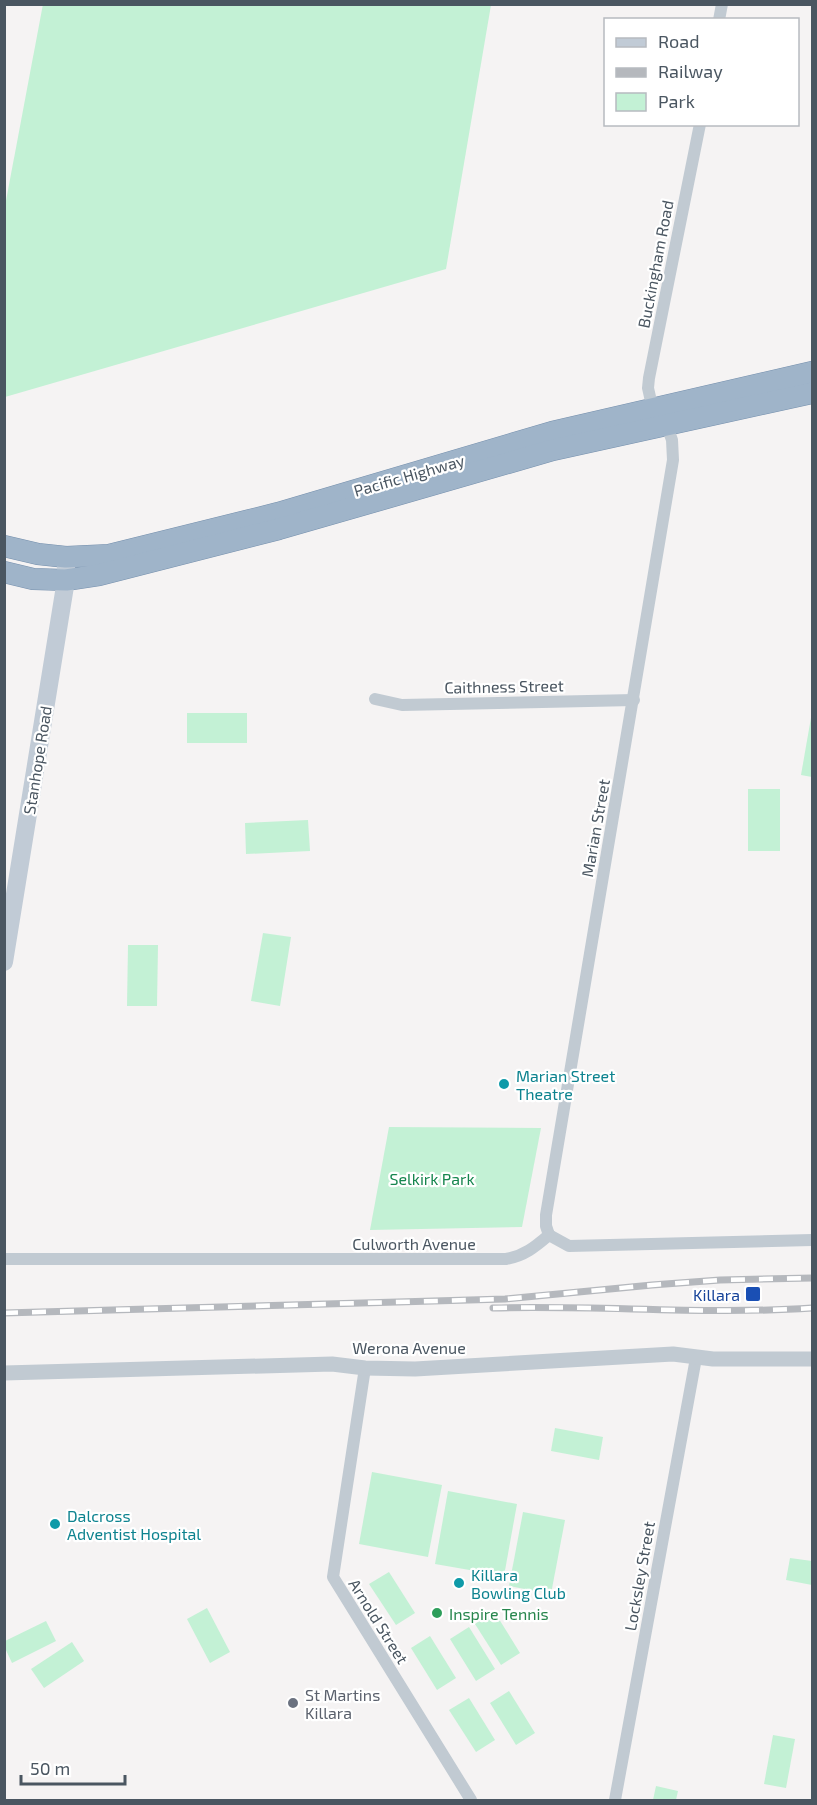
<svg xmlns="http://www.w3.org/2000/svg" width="817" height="1805" font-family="'Exo 2',sans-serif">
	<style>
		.green { fill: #c3f1d5 }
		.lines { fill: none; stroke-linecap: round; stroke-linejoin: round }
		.trunk-casing { stroke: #7690ad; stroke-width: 22 }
		.minor { stroke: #c1cad2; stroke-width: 12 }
		.tertiary { stroke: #c1cad2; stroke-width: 15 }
		.secondary { stroke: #c1cbd6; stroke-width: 18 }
		.trunk { stroke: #9fb4c9; stroke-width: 21 }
		.rail-casing { stroke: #b5b8bd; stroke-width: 7 }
		.rail { stroke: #fff; stroke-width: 4.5; stroke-dasharray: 14; stroke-linecap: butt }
		.culture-dot { fill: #0f9aa8; stroke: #fff; stroke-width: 2 }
		.transit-dot { fill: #1a4fb4; stroke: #fff; stroke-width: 2 }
		.leisure-dot { fill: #2e9e5b; stroke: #fff; stroke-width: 2 }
		.worship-dot { fill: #6b7280; stroke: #fff; stroke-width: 2 }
		.labels { text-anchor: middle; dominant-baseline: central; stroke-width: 4.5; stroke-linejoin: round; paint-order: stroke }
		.street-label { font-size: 16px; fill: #4a5661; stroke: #fff }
		.culture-label { font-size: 16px; fill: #0d838f; stroke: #fff; text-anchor: start }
		.park-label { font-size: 16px; fill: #17864f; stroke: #fff }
		.transit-label { font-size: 16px; fill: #164399; stroke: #fff; text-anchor: end }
		.leisure-label { font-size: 16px; fill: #27864d; stroke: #fff; text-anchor: start }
		.worship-label { font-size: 16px; fill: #5b616d; stroke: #fff; text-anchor: start }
	</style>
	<rect width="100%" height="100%" fill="#f5f3f3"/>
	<!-- green -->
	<g class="green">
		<path d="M 43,4 L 491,5 L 446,269 L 5,397 L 5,206 Z"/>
		<path d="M 812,712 L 812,777 L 801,775 Z"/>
		<rect x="187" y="713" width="60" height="30"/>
		<rect x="748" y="789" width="32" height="62"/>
		<path d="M 308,820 L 310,851 L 246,854 L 245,823 Z"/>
		<path d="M 263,933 L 291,937 L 280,1006 L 251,1001 Z"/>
		<path d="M 128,945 L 158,945 L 157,1006 L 127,1006 Z"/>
		<path d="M 389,1127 L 541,1128 L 522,1227 L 370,1230 Z"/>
		<path d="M 555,1428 L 603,1437 L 599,1460 L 551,1451 Z"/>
		<path d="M 372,1472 L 442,1485 L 428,1557 L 359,1544 Z"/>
		<path d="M 448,1491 L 517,1504 L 504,1576 L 435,1564 Z"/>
		<path d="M 523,1512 L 565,1520 L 551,1594 L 509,1586 Z"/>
		<path d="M 790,1558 L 812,1561 L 812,1585 L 786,1580 Z"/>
		<path d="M 389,1572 L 415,1613 L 396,1625 L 369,1584 Z"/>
		<path d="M 207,1608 L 230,1652 L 210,1663 L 187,1619 Z"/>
		<path d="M 494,1611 L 520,1653 L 501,1665 L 475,1624 Z"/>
		<path d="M 46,1621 L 56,1641 L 12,1663 L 5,1648 L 5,1641 Z"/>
		<path d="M 469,1627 L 495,1669 L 476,1681 L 450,1639 Z"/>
		<path d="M 430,1636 L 456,1678 L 437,1690 L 411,1648 Z"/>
		<path d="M 72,1642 L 84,1661 L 44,1688 L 31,1669 Z"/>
		<path d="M 509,1691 L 535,1733 L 516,1745 L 490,1703 Z"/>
		<path d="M 469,1698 L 495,1740 L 476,1752 L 449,1710 Z"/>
		<path d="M 773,1735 L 795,1739 L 786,1788 L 764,1784 Z"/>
		<path d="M 656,1786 L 678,1791 L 676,1800 L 653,1800 Z"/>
	</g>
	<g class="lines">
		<!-- trunk casing -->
		<g class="trunk-casing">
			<g id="trunk">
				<path d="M 4,546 L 38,554 L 66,557 L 109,555 L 278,513 L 552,432 L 812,372"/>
				<path d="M 4,572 L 33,579 L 66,580 L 99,575 L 279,529 L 553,450 L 812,393"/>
			</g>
		</g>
		<!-- minor -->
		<g class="minor">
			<path d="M 719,20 L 722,4"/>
			<path d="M 653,410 L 648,388 L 649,378 L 700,124"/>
			<path d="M 375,699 L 402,705 L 634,700"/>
			<path d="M 549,1235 L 546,1226 L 546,1215 L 673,460 L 672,440 L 667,426"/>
			<path d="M 549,1235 L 569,1246 L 812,1240"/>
			<path d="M 4,1259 L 506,1259 C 524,1256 535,1247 549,1235"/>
			<path d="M 365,1368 L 333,1577 L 471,1800"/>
			<path d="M 615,1800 L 696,1358"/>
		</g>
		<!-- tertiary -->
		<path class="tertiary" d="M 4,1373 L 332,1364 L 365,1368 L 415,1369 L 673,1354 L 713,1359 L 812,1359"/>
		<!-- secondary -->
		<path class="secondary" d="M 4,962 L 66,580 L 66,557"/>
		<!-- trunk -->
		<use href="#trunk" class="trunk"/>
		<!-- rail casing -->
		<g class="rail-casing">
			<g id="rail">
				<path d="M 493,1308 C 600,1305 706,1315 812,1308"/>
				<path d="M 4,1313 L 505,1299 L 652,1285 L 720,1280 L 812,1278"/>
			</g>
		</g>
		<!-- rail -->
		<use href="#rail" class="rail"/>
	</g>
	<!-- markers -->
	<g class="culture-dot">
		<circle cx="504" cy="1084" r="6"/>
		<circle cx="55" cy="1524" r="6"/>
		<circle cx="459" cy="1583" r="6"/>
	</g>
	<rect class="transit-dot" x="745" y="1286" width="16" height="16" rx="3"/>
	<circle class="leisure-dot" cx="437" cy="1613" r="6"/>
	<circle class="worship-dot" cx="293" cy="1703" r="6"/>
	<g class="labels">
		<!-- street labels -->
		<g class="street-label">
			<text transform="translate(655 264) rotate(-79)">Buckingham Road</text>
			<text transform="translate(409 475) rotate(-16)">Pacific Highway</text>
			<text transform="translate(504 686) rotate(-1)">Caithness Street</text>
			<text transform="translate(37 760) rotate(-81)">Stanhope Road</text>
			<text transform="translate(595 828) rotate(-80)">Marian Street</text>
			<text x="414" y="1243">Culworth Avenue</text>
			<text x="409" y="1347">Werona Avenue</text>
			<text transform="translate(639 1576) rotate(-80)">Locksley Street</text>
			<text transform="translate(379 1621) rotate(58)">Arnold Street</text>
		</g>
		<!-- culture labels -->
		<g class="culture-label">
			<text x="516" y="1075">Marian Street<tspan x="516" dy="18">Theatre</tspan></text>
			<text x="67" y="1515">Dalcross<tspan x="67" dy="18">Adventist Hospital</tspan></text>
			<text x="471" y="1574">Killara<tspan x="471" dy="18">Bowling Club</tspan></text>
		</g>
		<!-- park labels -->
		<g class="park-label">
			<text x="432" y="1178">Selkirk Park</text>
		</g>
		<!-- transit labels -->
		<g class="transit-label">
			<text x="740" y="1294">Killara</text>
		</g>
		<!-- leisure labels -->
		<g class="leisure-label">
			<text x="449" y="1613">Inspire Tennis</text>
		</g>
		<!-- worship labels -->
		<g class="worship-label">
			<text x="305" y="1694">St Martins<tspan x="305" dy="18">Killara</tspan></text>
		</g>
	</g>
	<!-- border -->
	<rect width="817" height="1805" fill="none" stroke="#4a5661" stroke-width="12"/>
	<!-- legend -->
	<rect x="604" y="18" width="195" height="108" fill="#ffffff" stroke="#b7bbc0" stroke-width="1.5"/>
	<rect x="616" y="38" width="30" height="9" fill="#c1cbd6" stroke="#b7bbc0" stroke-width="1.5"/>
	<text x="658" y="48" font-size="18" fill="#4a5661">Road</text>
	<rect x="616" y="68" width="30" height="9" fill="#b5b8bd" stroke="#b7bbc0" stroke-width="1.5"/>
	<text x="658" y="78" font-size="18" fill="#4a5661">Railway</text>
	<rect x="616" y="93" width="30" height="18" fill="#c3f1d5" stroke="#b7bbc0" stroke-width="1.5"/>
	<text x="658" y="108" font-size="18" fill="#4a5661">Park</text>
	<!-- scale -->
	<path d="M21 1775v9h104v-9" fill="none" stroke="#4a5661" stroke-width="3"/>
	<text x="30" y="1775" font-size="18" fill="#4a5661" stroke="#ffffff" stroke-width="4.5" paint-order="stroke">50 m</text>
</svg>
